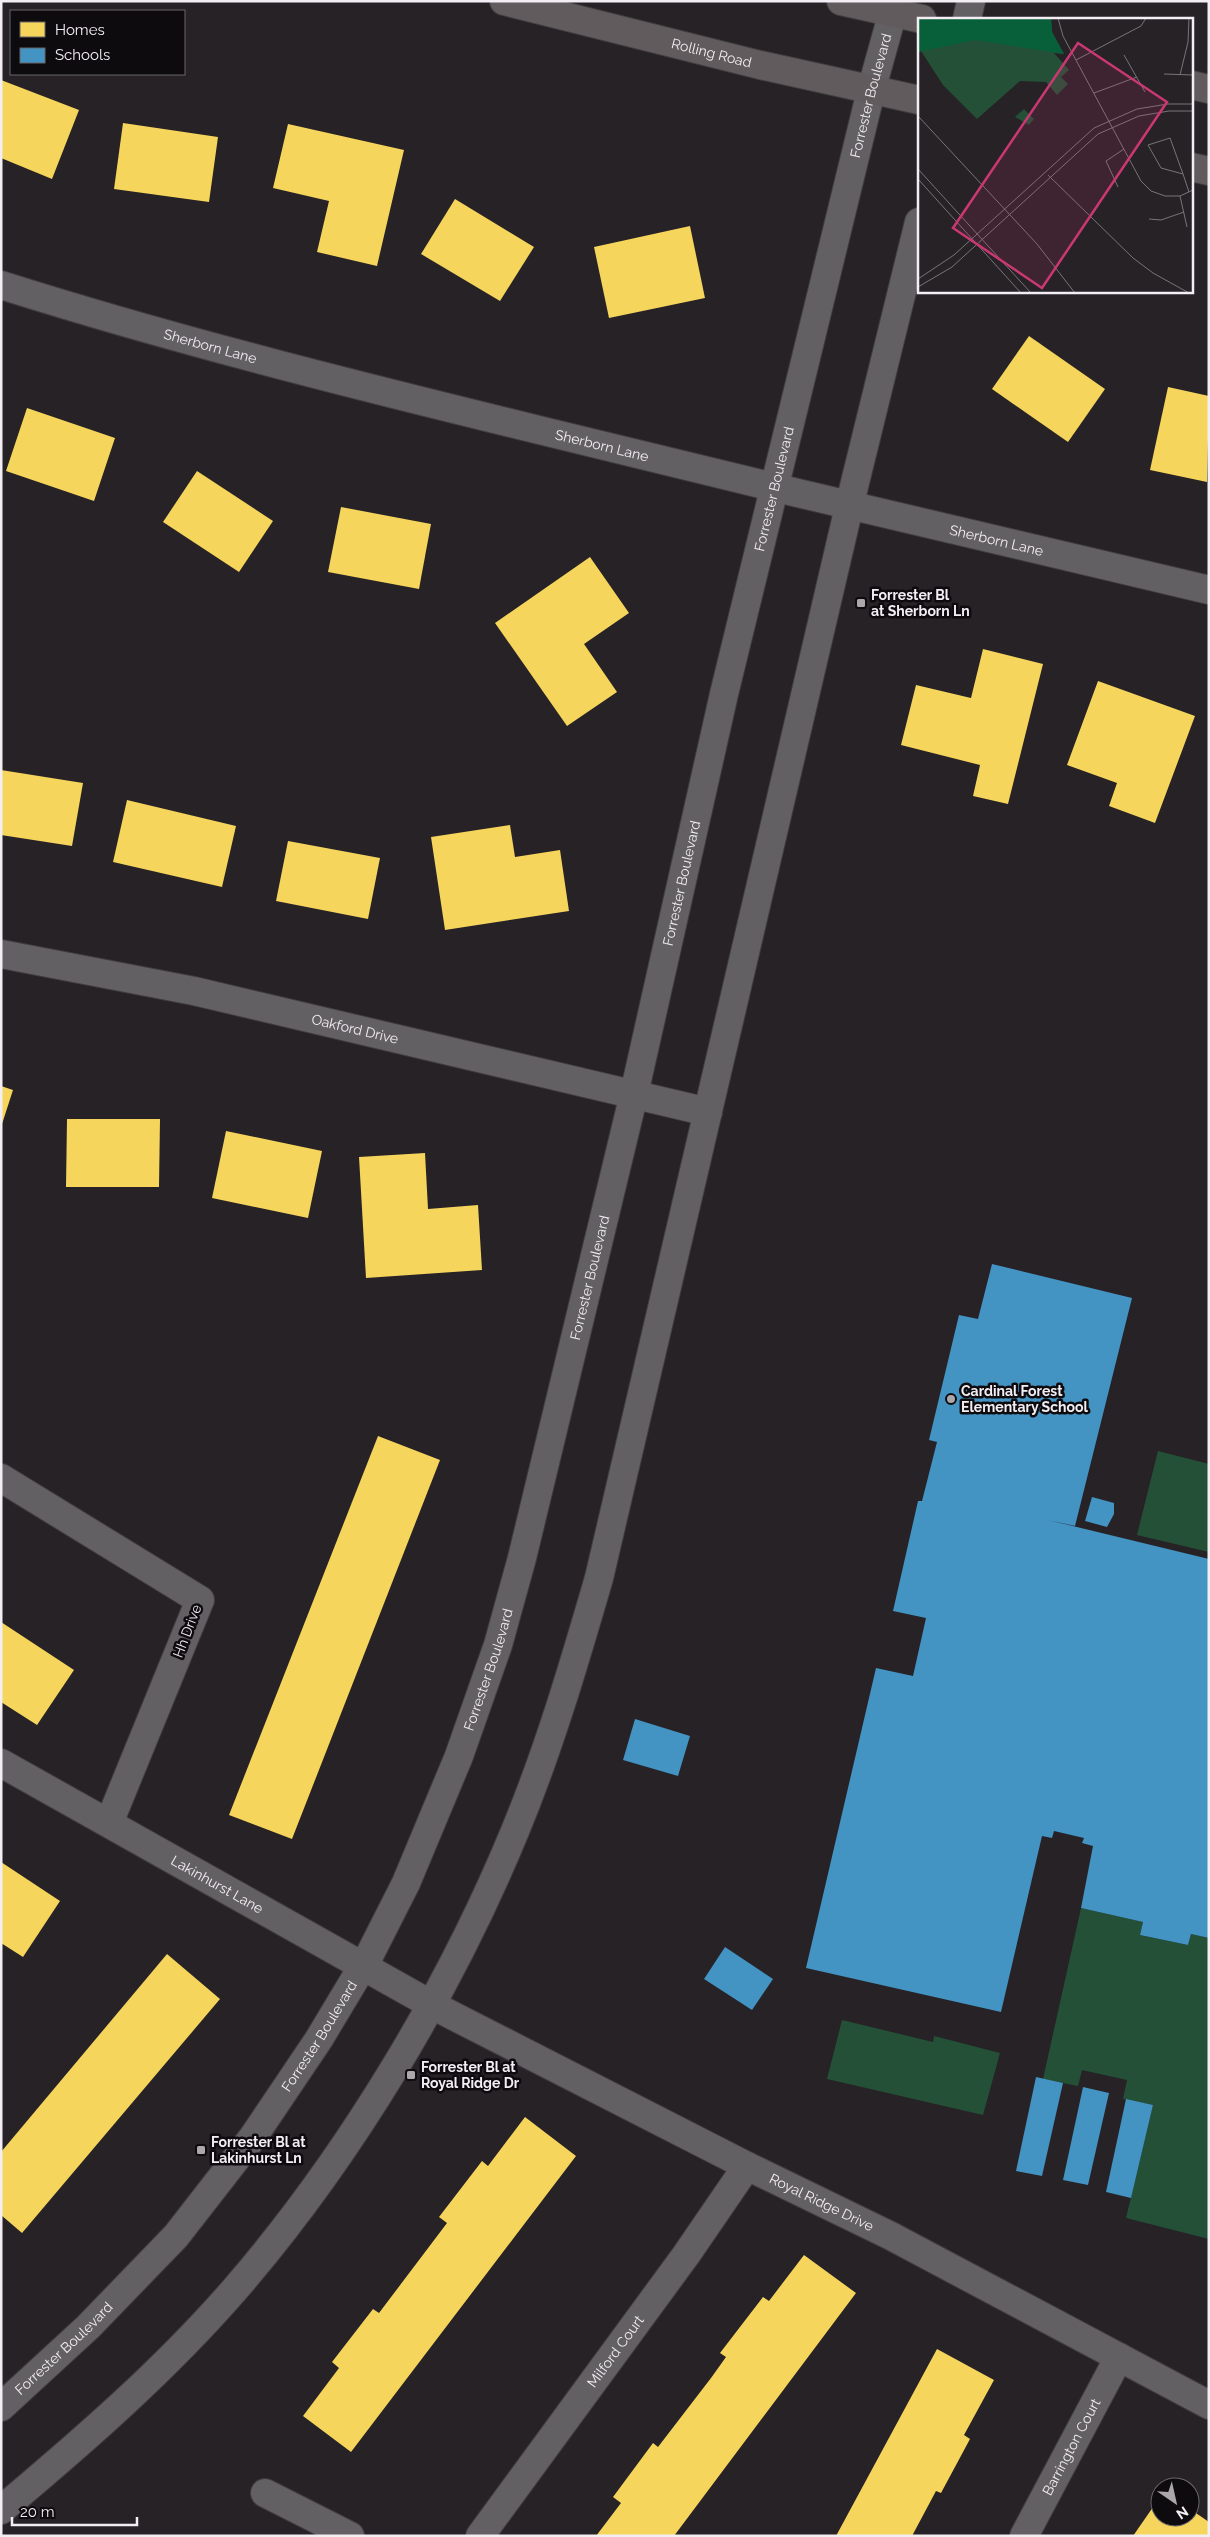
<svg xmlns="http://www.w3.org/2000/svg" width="1210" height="2537" font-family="Raleway,sans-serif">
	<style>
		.green { fill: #245037 }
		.homes { fill: #f6d55c }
		.schools { fill: #4393c3 }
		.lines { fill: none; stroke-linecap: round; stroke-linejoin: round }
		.minor-casing { stroke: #403d40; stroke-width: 30 }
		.tertiary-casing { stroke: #403d40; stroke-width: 30 }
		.primary-casing { stroke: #403d40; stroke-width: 30 }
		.minor { stroke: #636063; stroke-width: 28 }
		.tertiary { stroke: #636063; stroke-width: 28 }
		.primary { stroke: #625b5d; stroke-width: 28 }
		.poi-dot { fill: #aba7ab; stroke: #0e0b0f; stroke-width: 2 }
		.labels { text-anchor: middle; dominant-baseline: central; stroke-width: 5; stroke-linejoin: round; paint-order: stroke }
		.street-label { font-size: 14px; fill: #f2eef3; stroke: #0e0b0f }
		.poi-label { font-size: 14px; font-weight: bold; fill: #f2eef3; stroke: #0e0b0f; text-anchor: start }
		.inset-road { fill: none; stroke: #787478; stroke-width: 1 }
		.view { fill: #c93872; fill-opacity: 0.15; stroke: #c93872; stroke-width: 2.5 }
		.inset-edge { fill: none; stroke: #f2eef3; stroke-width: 2.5 }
	</style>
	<rect width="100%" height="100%" fill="#262226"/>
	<!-- green -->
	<g class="green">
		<path d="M 1158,1451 L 1209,1464 L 1209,1552 L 1137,1535 Z"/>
		<path d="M 1081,1908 L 1143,1922 L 1140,1935 L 1188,1945 L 1191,1934 L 1209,1938 L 1209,2239 L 1126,2218 L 1153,2105 L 1123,2099 L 1127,2080 L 1082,2070 L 1078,2086 L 1043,2079 Z"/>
		<path d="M 842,2020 L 933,2042 L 934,2036 L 1000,2053 L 983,2115 L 827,2079 Z"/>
	</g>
	<!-- homes -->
	<g class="homes">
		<path d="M 1,80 L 79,110 L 52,179 L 1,158 Z"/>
		<path d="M 123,123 L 218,137 L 209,202 L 114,189 Z"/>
		<path d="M 288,124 L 404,150 L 377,266 L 317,252 L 329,201 L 273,188 Z"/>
		<path d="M 455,199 L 534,247 L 500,301 L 421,254 Z"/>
		<path d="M 690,226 L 705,298 L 609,318 L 594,247 Z"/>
		<path d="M 1029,336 L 1105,389 L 1068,442 L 992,389 Z"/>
		<path d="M 1168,387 L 1209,396 L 1207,482 L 1150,470 Z"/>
		<path d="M 27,408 L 115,438 L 94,501 L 6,471 Z"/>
		<path d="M 197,471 L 273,521 L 239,572 L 163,522 Z"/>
		<path d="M 341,507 L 431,524 L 419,589 L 328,572 Z"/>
		<path d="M 590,557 L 629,613 L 584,644 L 617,692 L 567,726 L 495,623 Z"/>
		<path d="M 983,649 L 1043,664 L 1008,804 L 973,796 L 980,765 L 901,745 L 916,685 L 971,698 Z"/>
		<path d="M 1098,681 L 1195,716 L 1155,823 L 1109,806 L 1117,783 L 1067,765 Z"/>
		<path d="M 1,770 L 83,783 L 72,846 L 1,835 Z"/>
		<path d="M 127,800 L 236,826 L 222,887 L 113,862 Z"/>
		<path d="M 510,825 L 515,857 L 560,850 L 569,911 L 445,930 L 431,837 Z"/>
		<path d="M 288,841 L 380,858 L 368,919 L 276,901 Z"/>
		<path d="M 1,1086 L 13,1090 L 2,1124 L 1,1124 Z"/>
		<path d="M 67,1119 L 160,1119 L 159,1187 L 66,1187 Z"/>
		<path d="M 226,1131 L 322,1151 L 308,1218 L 212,1198 Z"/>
		<path d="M 425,1153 L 428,1209 L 478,1205 L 482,1270 L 366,1278 L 359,1157 Z"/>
		<path d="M 378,1436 L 440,1460 L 292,1839 L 229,1815 Z"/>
		<path d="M 1,1622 L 74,1670 L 37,1725 L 1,1702 Z"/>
		<path d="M 1,1862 L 60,1901 L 23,1957 L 1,1943 Z"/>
		<path d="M 167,1954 L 220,1999 L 22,2233 L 1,2215 L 1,2152 Z"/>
		<path d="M 525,2117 L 576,2156 L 351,2452 L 303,2416 L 339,2368 L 332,2362 L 373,2309 L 379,2313 L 447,2223 L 439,2217 L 482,2161 L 488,2166 Z"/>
		<path d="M 804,2255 L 856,2293 L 674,2536 L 596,2536 L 621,2503 L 613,2497 L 653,2443 L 658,2447 L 711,2378 L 726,2357 L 720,2353 L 763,2297 L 769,2301 Z"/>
		<path d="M 937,2349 L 994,2380 L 964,2435 L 970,2439 L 941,2493 L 936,2491 L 912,2536 L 836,2536 Z"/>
		<path d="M 1160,2497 L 1160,2517 L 1190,2517 L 1190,2509 L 1209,2522 L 1209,2536 L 1133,2536 Z"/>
	</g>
	<!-- schools -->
	<g class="schools">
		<path d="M 992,1264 L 1132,1298 L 1075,1526 L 1048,1520 L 1209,1559 L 1209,1938 L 1191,1934 L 1188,1945 L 1140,1935 L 1143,1922 L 1081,1908 L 1093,1846 L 1082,1843 L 1084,1838 L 1054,1831 L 1052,1838 L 1042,1836 L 1001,2012 L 806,1968 L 876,1668 L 913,1676 L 926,1618 L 893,1611 L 918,1501 L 922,1501 L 937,1442 L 929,1440 L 959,1315 L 978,1319 Z"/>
		<path d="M 1092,1497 L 1114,1503 L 1114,1514 L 1107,1527 L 1085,1521 Z"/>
		<path d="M 635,1719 L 690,1736 L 678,1776 L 623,1760 Z"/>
		<path d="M 725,1947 L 773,1979 L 752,2010 L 704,1979 Z"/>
		<path d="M 1036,2077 L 1063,2083 L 1042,2176 L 1016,2171 Z"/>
		<path d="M 1083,2087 L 1109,2093 L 1088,2185 L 1063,2180 Z"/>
		<path d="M 1126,2099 L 1153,2105 L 1131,2198 L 1106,2192 Z"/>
	</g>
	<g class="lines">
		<!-- minor casing -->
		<g class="minor-casing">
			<g id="minor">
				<path id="s1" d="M 1,285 C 178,341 359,386 539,430 C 762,485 985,538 1209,590"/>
				<path id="s2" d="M 1,954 L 194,991 L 708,1112"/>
				<path d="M 1,1478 L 200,1600 L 109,1823"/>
				<path id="s3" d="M 1,1763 L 432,2005 L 747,2166 L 891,2236 L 1209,2405"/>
				<path d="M 265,2493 L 350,2536"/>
				<path id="s4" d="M 480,2536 L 686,2255 L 747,2166"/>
				<path id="s5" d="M 1024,2536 L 1119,2357"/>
			</g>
		</g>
		<!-- tertiary casing -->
		<g class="tertiary-casing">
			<g id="tertiary">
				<path d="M 967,19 L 971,1"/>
				<path id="s6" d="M 1,2407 L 88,2327 L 176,2236 L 253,2137 L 319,2039 L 370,1954 L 406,1883 L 459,1756 L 498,1645 L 522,1558 L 634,1094 L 724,694 L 871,91 L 896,1"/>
				<path d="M 1,2510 C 83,2441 165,2370 236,2288 C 349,2157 449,1991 515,1831 C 549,1749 574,1664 599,1578 L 849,507 L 919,222"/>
			</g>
		</g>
		<!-- primary casing -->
		<g class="primary-casing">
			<g id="primary">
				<path id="s7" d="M 504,1 L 760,65 L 919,100"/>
				<path d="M 841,1 L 922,19"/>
				<path d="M 1191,85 L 1209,89"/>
				<path d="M 1191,167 L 1209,171"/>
			</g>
		</g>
		<!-- minor -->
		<use href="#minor" class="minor"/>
		<!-- tertiary -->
		<use href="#tertiary" class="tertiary"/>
		<!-- primary -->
		<use href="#primary" class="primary"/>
	</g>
	<!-- markers -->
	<g class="poi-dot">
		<rect x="856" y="598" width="10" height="10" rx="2.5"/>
		<circle cx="951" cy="1399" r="5"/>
		<rect x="406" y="2070" width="10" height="10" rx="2.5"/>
		<rect x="196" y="2145" width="10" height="10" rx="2.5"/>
	</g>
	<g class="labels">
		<!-- street labels -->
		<g class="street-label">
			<text stroke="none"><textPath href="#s7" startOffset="214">Rolling Road</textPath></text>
			<text stroke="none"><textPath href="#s6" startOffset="2516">Forrester Boulevard</textPath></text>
			<text stroke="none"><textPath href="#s1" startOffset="218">Sherborn Lane</textPath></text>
			<text stroke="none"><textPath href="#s1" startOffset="622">Sherborn Lane</textPath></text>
			<text stroke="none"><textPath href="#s6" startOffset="2111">Forrester Boulevard</textPath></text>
			<text stroke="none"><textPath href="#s1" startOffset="1028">Sherborn Lane</textPath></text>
			<text stroke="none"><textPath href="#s6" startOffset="1706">Forrester Boulevard</textPath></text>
			<text stroke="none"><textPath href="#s2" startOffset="362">Oakford Drive</textPath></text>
			<text stroke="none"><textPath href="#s6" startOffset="1301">Forrester Boulevard</textPath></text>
			<text transform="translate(187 1631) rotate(-69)">Hh Drive</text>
			<text stroke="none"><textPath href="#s6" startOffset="896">Forrester Boulevard</textPath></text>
			<text stroke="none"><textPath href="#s3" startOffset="248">Lakinhurst Lane</textPath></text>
			<text stroke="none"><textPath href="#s6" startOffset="491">Forrester Boulevard</textPath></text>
			<text stroke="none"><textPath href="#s3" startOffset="931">Royal Ridge Drive</textPath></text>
			<text stroke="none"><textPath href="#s6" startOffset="86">Forrester Boulevard</textPath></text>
			<text stroke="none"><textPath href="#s4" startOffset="229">Milford Court</textPath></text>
			<text stroke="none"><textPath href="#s5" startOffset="101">Barrington Court</textPath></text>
		</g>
		<!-- poi labels -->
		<g class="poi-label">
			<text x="871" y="595">Forrester Bl<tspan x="871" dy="16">at Sherborn Ln</tspan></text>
			<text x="961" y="1391">Cardinal Forest<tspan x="961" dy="16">Elementary School</tspan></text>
			<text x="421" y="2067">Forrester Bl at<tspan x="421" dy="16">Royal Ridge Dr</tspan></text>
			<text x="211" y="2142">Forrester Bl at<tspan x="211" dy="16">Lakinhurst Ln</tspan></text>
		</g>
	</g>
	<!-- overview -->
	<g transform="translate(918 18)">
		<rect width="275" height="275" fill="#262226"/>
		<path d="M 0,0 L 133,0 L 134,14 L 146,36 L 136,35 L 151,52 L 143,59 L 150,66 L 139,77 L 128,64 L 102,63 L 59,101 L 25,67 L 3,33 L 0,34 ZM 106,91 L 116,101 L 111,107 L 97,99 Z" fill="#245037"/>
		<path d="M 0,0 L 133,0 L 134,14 L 146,36 L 57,22 L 0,34 Z" fill="#08603a"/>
		<path class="inset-road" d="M 140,0 L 145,18 L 223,163 L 233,173 L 247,178 L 262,178 L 275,172M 206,37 L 227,74M 158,42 L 223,8 L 228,0M 246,56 L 275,57M 262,57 L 270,24 L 271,0M 176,75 L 219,59M 0,98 L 119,226 L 157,275M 252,120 L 265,156 L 243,150 L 230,127 ZM 0,151 L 113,275M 265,156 L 271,174M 130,157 L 215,240 L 235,255 L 271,275M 0,161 L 103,275M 200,169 L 188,143 L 206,131M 262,178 L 269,209M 231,201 L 243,202 L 266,194M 0,261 L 36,237 L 176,110 L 219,91 L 250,86 L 275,86M 0,269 L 34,249 L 180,116 L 221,98 L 251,93 L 275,93"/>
		<path class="view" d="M 160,25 L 249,84 L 124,270 L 35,210 Z"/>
		<rect width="275" height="275" class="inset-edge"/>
	</g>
	<!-- border -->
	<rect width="1210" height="2537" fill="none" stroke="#f2eef3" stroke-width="5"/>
	<!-- legend -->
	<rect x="10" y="10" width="175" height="65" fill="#0e0b0f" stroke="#69666a"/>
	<rect x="20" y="22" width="25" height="15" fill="#f6d55c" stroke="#69666a"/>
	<text x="55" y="35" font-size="15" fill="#f2eef3">Homes</text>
	<rect x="20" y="48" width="25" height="15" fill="#4393c3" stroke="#69666a"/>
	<text x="55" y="60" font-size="15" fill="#f2eef3">Schools</text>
	<!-- north arrow -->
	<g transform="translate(1175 2502) rotate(146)"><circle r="24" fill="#0e0b0f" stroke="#69666a"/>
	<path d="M0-4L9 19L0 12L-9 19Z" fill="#aba7ab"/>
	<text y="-8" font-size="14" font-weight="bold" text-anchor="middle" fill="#f2eef3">N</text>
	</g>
	<!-- scale -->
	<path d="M12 2517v8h125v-8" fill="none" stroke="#f2eef3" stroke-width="2.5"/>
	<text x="20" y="2517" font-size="15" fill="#f2eef3" stroke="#0e0b0f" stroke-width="4" paint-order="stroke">20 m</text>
</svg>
